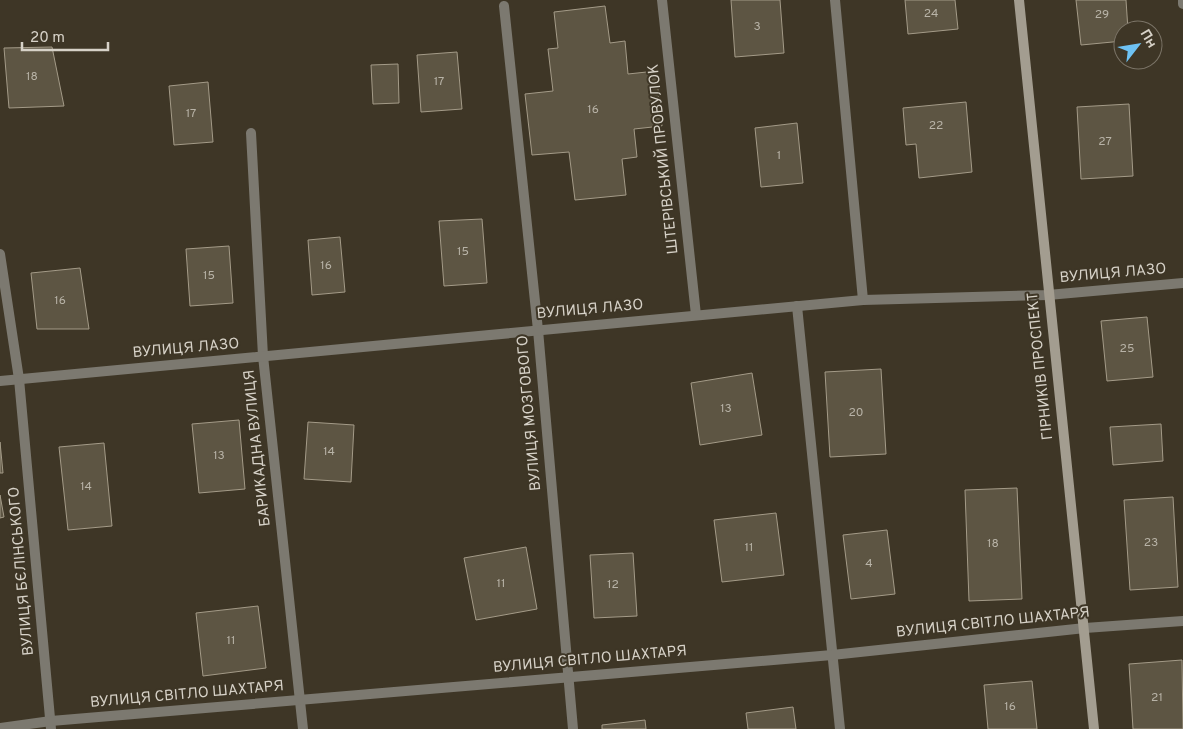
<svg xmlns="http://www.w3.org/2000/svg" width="1183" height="729" font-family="Overpass,sans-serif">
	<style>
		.building { fill: #5d5543; stroke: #a49b88 }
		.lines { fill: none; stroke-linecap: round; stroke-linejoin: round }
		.street { stroke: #7c7970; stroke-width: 10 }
		.secondary { stroke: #a39d90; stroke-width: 10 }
		.labels { text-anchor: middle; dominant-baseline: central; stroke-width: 4; stroke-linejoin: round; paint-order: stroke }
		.number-label { font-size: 12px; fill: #b8b3a7 }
		.street-label { font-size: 15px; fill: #d7d2c8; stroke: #3e3626 }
	</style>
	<rect width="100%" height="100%" fill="#3e3626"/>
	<!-- building -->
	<g class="building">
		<path d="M 731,0 L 780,0 L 784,53 L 735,57 Z"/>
		<path d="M 905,0 L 955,0 L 958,29 L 908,34 Z"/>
		<path d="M 1076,0 L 1126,0 L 1128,30 L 1123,30 L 1123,41 L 1081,45 Z"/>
		<path d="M 605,6 L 610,43 L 625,41 L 628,74 L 656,71 L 662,126 L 634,129 L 637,157 L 622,159 L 626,195 L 575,200 L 569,152 L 532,155 L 525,94 L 553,91 L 548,49 L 558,48 L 554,12 Z"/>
		<path d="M 52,47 L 64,106 L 9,108 L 4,48 Z"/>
		<path d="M 457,52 L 462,109 L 421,112 L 417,55 Z"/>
		<path d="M 398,64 L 399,103 L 373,104 L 371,65 Z"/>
		<path d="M 208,82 L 213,142 L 174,145 L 169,86 Z"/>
		<path d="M 966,102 L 972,172 L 919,178 L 916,144 L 906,145 L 903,108 Z"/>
		<path d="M 1129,104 L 1133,176 L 1081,179 L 1077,107 Z"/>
		<path d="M 797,123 L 803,183 L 761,187 L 755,128 Z"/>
		<path d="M 482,219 L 487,283 L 444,286 L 439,221 Z"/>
		<path d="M 340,237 L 345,292 L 312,295 L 308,240 Z"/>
		<path d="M 229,246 L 233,303 L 190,306 L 186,249 Z"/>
		<path d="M 80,268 L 89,329 L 37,329 L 31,273 Z"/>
		<path d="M 1147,317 L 1153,377 L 1107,381 L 1101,321 Z"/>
		<path d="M 881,369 L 886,454 L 830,457 L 825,372 Z"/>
		<path d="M 752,373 L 762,435 L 700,445 L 691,383 Z"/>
		<path d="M 239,420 L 245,489 L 199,493 L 192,424 Z"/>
		<path d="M 308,422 L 354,425 L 351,482 L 304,479 Z"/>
		<path d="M 1161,424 L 1163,461 L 1113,465 L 1110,427 Z"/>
		<path d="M 0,442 L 3,473 L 0,473 Z"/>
		<path d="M 104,443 L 112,526 L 68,530 L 59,447 Z"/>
		<path d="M 1017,488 L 1022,599 L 969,601 L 965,490 Z"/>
		<path d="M 0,495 L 4,517 L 0,518 Z"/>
		<path d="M 1173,497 L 1178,587 L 1130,590 L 1124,500 Z"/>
		<path d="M 776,513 L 784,575 L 722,582 L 714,520 Z"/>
		<path d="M 887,530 L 895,594 L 851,599 L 843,535 Z"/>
		<path d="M 526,547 L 537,609 L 476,620 L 464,558 Z"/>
		<path d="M 633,553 L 637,616 L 594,618 L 590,555 Z"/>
		<path d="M 258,606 L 266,668 L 203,676 L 196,613 Z"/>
		<path d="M 1182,660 L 1183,729 L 1133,729 L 1129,664 Z"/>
		<path d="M 1032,681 L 1037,729 L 988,729 L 984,685 Z"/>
		<path d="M 793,707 L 796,729 L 748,729 L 746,713 Z"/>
		<path d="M 645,720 L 646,729 L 602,729 L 602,725 Z"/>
	</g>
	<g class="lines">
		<!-- street -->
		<g class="street">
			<path d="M 662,0 L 696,315"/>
			<path d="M 835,0 L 863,300"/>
			<path d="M 1183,0 L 1183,4"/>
			<path d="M 504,6 L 538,330 L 573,729"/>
			<path d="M 251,133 L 263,356 L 303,729"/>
			<path d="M 0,254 L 19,379 L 51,729"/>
			<path d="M 797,306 L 840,729"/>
			<path d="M 0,381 L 863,300 L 1048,295 L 1183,283"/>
			<path d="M 0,728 L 51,721 L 832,655 L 1085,628 L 1183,621"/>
		</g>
		<!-- secondary -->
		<path class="secondary" d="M 1019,0 L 1094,729"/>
	</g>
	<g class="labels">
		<!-- number labels -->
		<g class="number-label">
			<text x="931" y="14">24</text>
			<text x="1102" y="15">29</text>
			<text x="757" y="27">3</text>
			<text x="32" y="77">18</text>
			<text x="439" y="82">17</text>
			<text x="593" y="110">16</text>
			<text x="191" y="114">17</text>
			<text x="936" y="126">22</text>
			<text x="1105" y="142">27</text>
			<text x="779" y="156">1</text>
			<text x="463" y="252">15</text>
			<text x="326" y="266">16</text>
			<text x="209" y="276">15</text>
			<text x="60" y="301">16</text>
			<text x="1127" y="349">25</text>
			<text x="726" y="409">13</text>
			<text x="856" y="413">20</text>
			<text x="329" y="452">14</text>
			<text x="219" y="456">13</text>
			<text x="86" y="487">14</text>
			<text x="1151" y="543">23</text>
			<text x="993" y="544">18</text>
			<text x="749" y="548">11</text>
			<text x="869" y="564">4</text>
			<text x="501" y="584">11</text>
			<text x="613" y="585">12</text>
			<text x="231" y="641">11</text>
			<text x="1157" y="698">21</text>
			<text x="1010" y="707">16</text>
		</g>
		<!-- street labels -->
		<g class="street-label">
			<text transform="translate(664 159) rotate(-96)">ШТЕРІВСЬКИЙ ПРОВУЛОК</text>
			<text transform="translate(1113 274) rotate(-5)">ВУЛИЦЯ ЛАЗО</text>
			<text transform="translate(590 310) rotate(-5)">ВУЛИЦЯ ЛАЗО</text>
			<text transform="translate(186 349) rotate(-5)">ВУЛИЦЯ ЛАЗО</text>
			<text transform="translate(1041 366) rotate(-96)">ГІРНИКІВ ПРОСПЕКТ</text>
			<text transform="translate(530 413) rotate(-95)">ВУЛИЦЯ МОЗГОВОГО</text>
			<text transform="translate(258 448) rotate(-96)">БАРИКАДНА ВУЛИЦЯ</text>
			<text transform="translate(22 571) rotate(-95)">ВУЛИЦЯ БЄЛІНСЬКОГО</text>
			<text transform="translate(993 623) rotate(-6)">ВУЛИЦЯ СВІТЛО ШАХТАРЯ</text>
			<text transform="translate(590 660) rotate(-5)">ВУЛИЦЯ СВІТЛО ШАХТАРЯ</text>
			<text transform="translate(187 695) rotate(-5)">ВУЛИЦЯ СВІТЛО ШАХТАРЯ</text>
		</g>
	</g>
	<!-- north arrow -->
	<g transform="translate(1138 45) rotate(59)"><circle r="24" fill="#3e3626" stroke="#7b7467"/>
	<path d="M0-4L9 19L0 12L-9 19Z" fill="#6ec2f3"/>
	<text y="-8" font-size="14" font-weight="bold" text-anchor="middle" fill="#d7d2c8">Пн</text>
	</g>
	<!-- scale -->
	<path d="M22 42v8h86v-8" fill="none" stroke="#d7d2c8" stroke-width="2.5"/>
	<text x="30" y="42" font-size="15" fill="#d7d2c8" stroke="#3e3626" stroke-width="4" paint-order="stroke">20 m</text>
</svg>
